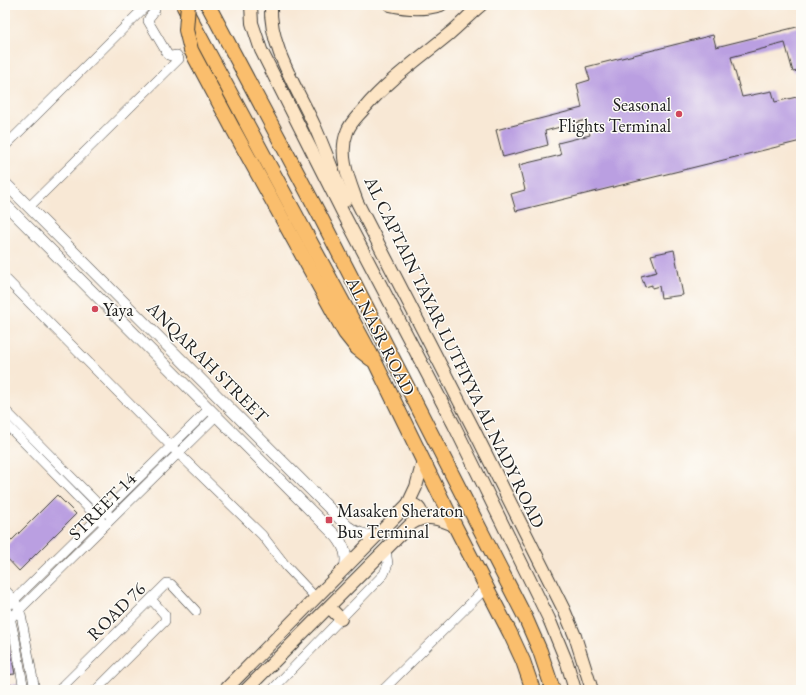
<svg xmlns="http://www.w3.org/2000/svg" width="806" height="695" font-family="'EB Garamond',serif">
	<style>
		.building { fill: #ba9fe1 }
		.lines { fill: none; stroke-linecap: round; stroke-linejoin: round }
		.minor-casing { stroke: #3d3b38; stroke-width: 10 }
		.tertiary-casing { stroke: #3d3b38; stroke-width: 12 }
		.secondary-casing { stroke: #3d3b38; stroke-width: 14 }
		.primary-casing { stroke: #3d3b38; stroke-width: 16 }
		.minor { stroke: #fff; stroke-width: 9 }
		.tertiary { stroke: #fff; stroke-width: 11 }
		.secondary { stroke: #fde5c5; stroke-width: 12 }
		.primary { stroke: #fabe6d; stroke-width: 14 }
		.primary-bridge-casing { stroke: #3d3b38; stroke-width: 16; stroke-linecap: butt }
		.primary-bridge { stroke: #fabe6d; stroke-width: 14 }
		.poi-dot { fill: #d1495b; stroke: #fdfcf7; stroke-width: 1.5 }
		.labels { text-anchor: middle; dominant-baseline: central; stroke-width: 3; stroke-linejoin: round; paint-order: stroke }
		.poi-label { font-size: 18px; fill: #1c1c1c; stroke: #fdfcf7; text-anchor: start }
		.street-label { font-size: 18px; fill: #1c1c1c; stroke: #fdfcf7 }
	</style>
	<rect width="100%" height="100%" fill="#fdfcf7"/>
	<filter id="ink" filterUnits="userSpaceOnUse"><feTurbulence type="fractalNoise" baseFrequency=".025" numOctaves="2"/><feDisplacementMap in="SourceGraphic" scale="8" xChannelSelector="R" yChannelSelector="G"/><feConvolveMatrix kernelMatrix="1 2 1 2 8 2 1 2 1" color-interpolation-filters="sRGB"/></filter>
	<filter id="wash" filterUnits="userSpaceOnUse"><feTurbulence type="fractalNoise" baseFrequency=".012" numOctaves="4" result="noise"/><feDisplacementMap in="SourceGraphic" scale="16" xChannelSelector="R" yChannelSelector="G"/><feGaussianBlur stdDeviation="0.9" result="paint"/><feColorMatrix in="noise" values="0 0 0 0 0 0 0 0 0 0 0 0 0 0 0 0 0 1.4 0 .05"/><feComposite in="paint" operator="in"/></filter>
	<g filter="url(#wash)">
		<rect width="100%" height="100%" fill="#f8e8d5"/>
		<g id="blocks">
			<!-- building -->
			<g class="building">
				<path d="M 801,26 L 801,70 L 793,72 L 785,43 L 731,57 L 742,97 L 772,91 L 775,102 L 801,96 L 801,141 L 516,211 L 511,194 L 525,190 L 519,165 L 561,155 L 558,143 L 590,135 L 586,120 L 545,131 L 548,145 L 503,157 L 496,130 L 582,108 L 577,84 L 590,80 L 586,67 L 713,35 L 716,47 Z"/>
				<path d="M 674,250 L 683,295 L 661,298 L 659,286 L 652,288 L 652,285 L 645,287 L 641,276 L 657,272 L 651,255 Z"/>
				<path d="M 57,495 L 76,514 L 19,571 L 5,556 L 5,547 Z"/>
				<path d="M 10,649 L 15,674 L 5,675 L 5,650 Z"/>
				<path d="M 17,684 L 18,690 L 5,690 L 5,686 Z"/>
			</g>
		</g>
	</g>
	<g filter="url(#ink)">
		<use href="#blocks" fill-opacity="0" stroke="#3d3b38" stroke-width="1"/>
		<g class="lines">
			<!-- minor casing -->
			<g class="minor-casing">
				<g id="minor">
					<path d="M 5,146 L 147,5"/>
					<path d="M 29,207 L 179,59 L 177,55 L 171,56 L 168,55 L 148,21 C 149,14 159,12 153,5"/>
					<path d="M 5,278 L 178,453 L 262,535 L 286,566 L 316,598"/>
					<path d="M 5,410 L 108,514"/>
					<path d="M 5,423 L 102,522"/>
					<path d="M 5,590 L 15,600 L 21,615 L 35,690"/>
					<path d="M 6,608 L 209,409"/>
					<path d="M 9,613 L 15,639 L 24,690"/>
					<path d="M 11,618 L 216,416"/>
					<path d="M 59,690 L 167,583 L 171,584 L 196,611"/>
					<path d="M 96,690 L 165,621 L 165,615 L 151,599"/>
					<path d="M 272,690 L 384,574 L 388,564 L 386,550"/>
					<path d="M 383,690 L 486,588"/>
				</g>
			</g>
			<!-- tertiary casing -->
			<g class="tertiary-casing">
				<g id="tertiary">
					<path d="M 5,183 L 347,526 C 356,533 365,536 377,536"/>
					<path d="M 5,204 L 337,537 C 344,546 348,555 345,568"/>
				</g>
			</g>
			<!-- secondary casing -->
			<g class="secondary-casing">
				<g id="secondary">
					<path d="M 251,5 L 252,23 L 261,50 L 343,213 L 454,425 L 549,619 L 567,663 L 575,690"/>
					<path d="M 271,5 C 269,48 298,89 315,127 C 326,152 335,177 345,201"/>
					<path d="M 390,5 C 407,9 424,10 441,5"/>
					<path d="M 481,5 C 470,14 460,25 449,34 C 420,58 388,80 363,110 C 357,117 350,123 347,132 C 338,155 349,180 357,202 L 473,428 L 564,610 L 575,636 L 592,690"/>
					<path d="M 408,504 C 417,504 422,509 422,518"/>
					<path d="M 329,607 L 341,619"/>
					<path d="M 225,690 L 408,504 L 416,487 L 423,461"/>
					<path d="M 246,690 L 411,524 C 426,514 439,518 455,526"/>
				</g>
			</g>
			<!-- primary casing -->
			<g class="primary-casing">
				<g id="primary">
					<path d="M 208,5 L 320,216 L 526,619 L 540,651 L 553,690"/>
					<path d="M 184,7 L 375,362 L 455,526 L 510,633 L 523,661 L 533,690"/>
					<path d="M 233,129 L 345,333 L 357,348 L 371,359"/>
				</g>
			</g>
			<!-- minor -->
			<use href="#minor" class="minor"/>
			<!-- tertiary -->
			<use href="#tertiary" class="tertiary"/>
			<!-- secondary -->
			<use href="#secondary" class="secondary"/>
			<!-- primary -->
			<use href="#primary" class="primary"/>
			<!-- primary-bridge casing -->
			<g class="primary-bridge-casing">
				<path id="primary-bridge" d="M 188,5 L 186,30 L 191,50 L 233,129"/>
			</g>
			<!-- primary-bridge -->
			<use href="#primary-bridge" class="primary-bridge"/>
		</g>
	</g>
	<!-- markers -->
	<g class="poi-dot">
		<circle cx="679" cy="114" r="4"/>
		<circle cx="95" cy="309" r="4"/>
		<rect x="325" y="516" width="8" height="8" rx="2"/>
	</g>
	<g class="labels">
		<!-- poi labels -->
		<g class="poi-label">
			<text x="671" y="104" text-anchor="end">Seasonal<tspan x="671" dy="21">Flights Terminal</tspan></text>
			<text x="103" y="309">Yaya</text>
			<text x="337" y="510">Masaken Sheraton<tspan x="337" dy="21">Bus Terminal</tspan></text>
		</g>
		<!-- street labels -->
		<g class="street-label">
			<text transform="translate(381 336) rotate(63)">AL NASR ROAD</text>
			<text transform="translate(455 352) rotate(64)">AL CAPTAIN TAYAR LUTFIYYA AL NADY ROAD</text>
			<text transform="translate(208 362) rotate(45)">ANQARAH STREET</text>
			<text transform="translate(102 506) rotate(-45)">STREET 14</text>
			<text transform="translate(116 611) rotate(-45)">ROAD 76</text>
		</g>
	</g>
	<!-- margin -->
	<rect width="806" height="695" fill="none" stroke="#fdfcf7" stroke-width="20"/>
</svg>
